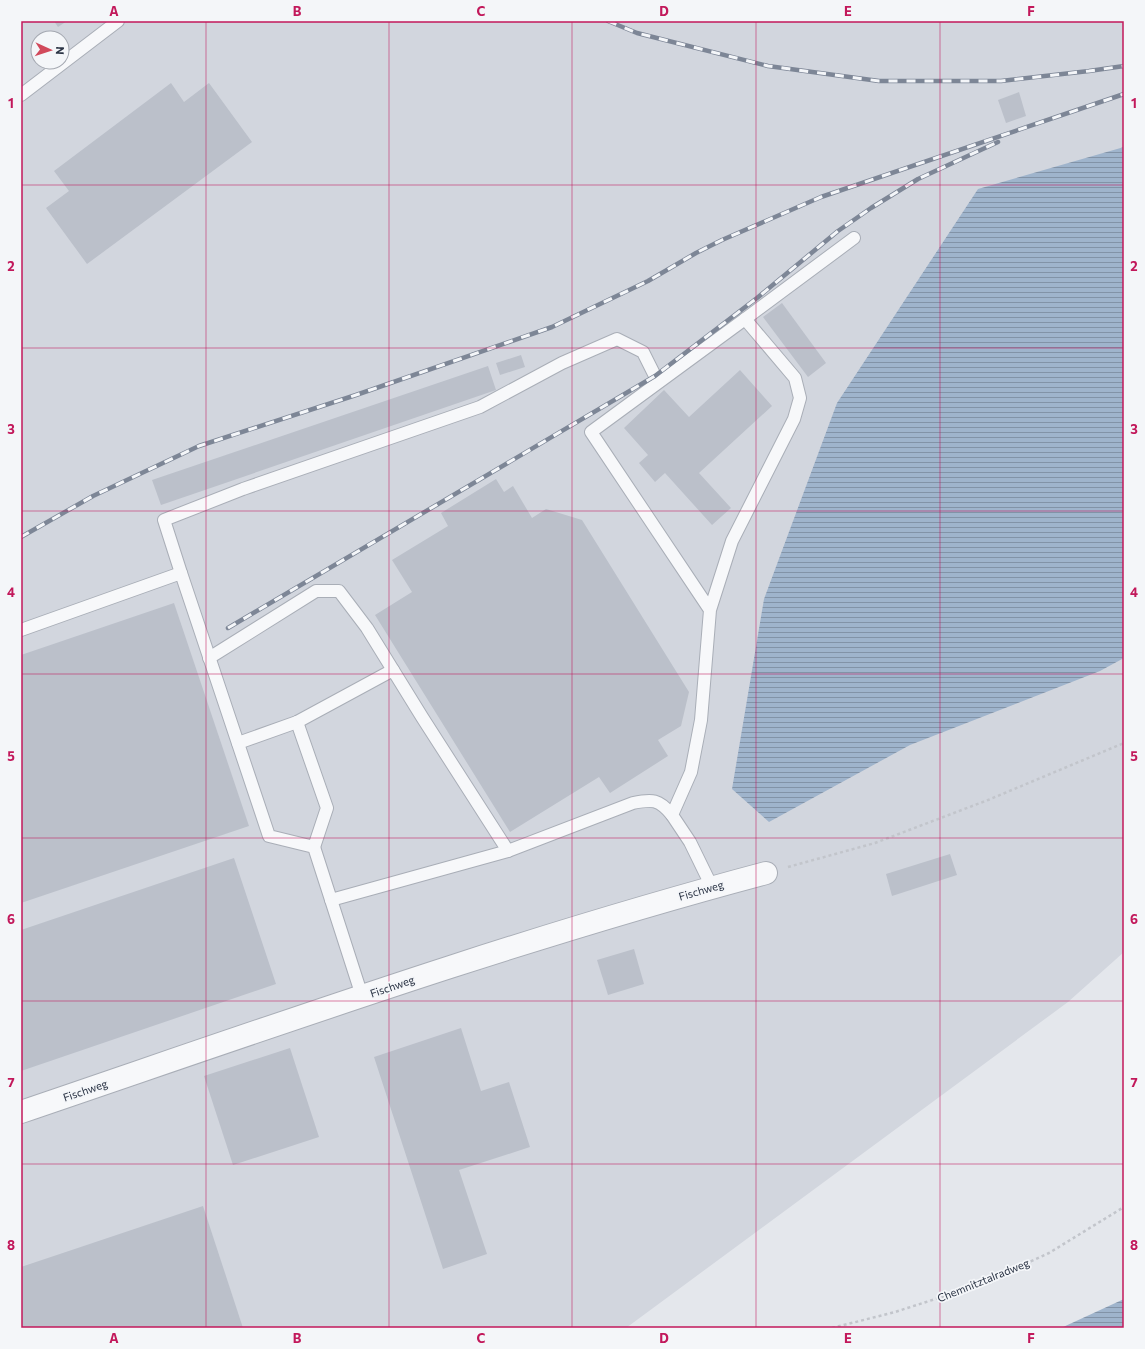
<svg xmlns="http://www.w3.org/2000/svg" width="1145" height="1349" font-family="Commissioner,sans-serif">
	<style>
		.built { fill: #d2d6de; fill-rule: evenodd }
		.water { fill: url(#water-rules) }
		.building { fill: #bbc0ca }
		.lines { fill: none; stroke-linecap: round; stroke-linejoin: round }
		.lane-casing { stroke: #a9aeb7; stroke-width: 14 }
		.street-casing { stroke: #a9aeb7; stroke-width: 24 }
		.path { stroke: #c2c5cb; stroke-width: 2.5; stroke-dasharray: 3 3; stroke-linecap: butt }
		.lane { stroke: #f7f8fa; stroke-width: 12 }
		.street { stroke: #f7f8fa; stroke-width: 22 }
		.rail-casing { stroke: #7d8696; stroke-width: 4.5 }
		.rail { stroke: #f4f6f9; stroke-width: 3; stroke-dasharray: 9; stroke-linecap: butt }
		.grid { fill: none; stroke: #c2185b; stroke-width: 1; stroke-opacity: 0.55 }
		.labels { text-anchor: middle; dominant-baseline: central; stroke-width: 3.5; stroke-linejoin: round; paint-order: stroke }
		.street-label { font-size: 11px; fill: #2b3445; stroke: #f4f6f9 }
		.neatline { fill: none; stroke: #c2185b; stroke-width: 1.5 }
		.grid-label { font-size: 13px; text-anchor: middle; font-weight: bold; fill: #c2185b }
	</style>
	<defs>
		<pattern id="water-rules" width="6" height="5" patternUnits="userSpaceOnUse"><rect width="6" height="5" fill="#9fb4cc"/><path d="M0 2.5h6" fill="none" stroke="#8293a7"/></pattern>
	</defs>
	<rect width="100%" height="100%" fill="#e4e7ec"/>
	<!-- built -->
	<path class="built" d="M 21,21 L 1124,21 L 1124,952 L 1068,1002 L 626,1328 L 21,1328 ZM 38,38 L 62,38 L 62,62 L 38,62 Z"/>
	<!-- water -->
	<g class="water">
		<path d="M 1124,147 L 1124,658 L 1100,671 L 910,745 L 769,822 L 732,789 L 764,599 L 837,403 L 978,189 Z"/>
		<path d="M 1124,1299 L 1124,1328 L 1061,1328 Z"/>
	</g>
	<!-- building -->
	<g class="building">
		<path d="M 54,21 L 67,21 L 58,27 Z"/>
		<path d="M 171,83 L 184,102 L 209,83 L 252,142 L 87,264 L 46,208 L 69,191 L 54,171 Z"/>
		<path d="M 1019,92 L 1026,116 L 1006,123 L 998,100 Z"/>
		<path d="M 782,303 L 826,363 L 808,377 L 763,317 Z"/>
		<path d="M 521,355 L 525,367 L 500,375 L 496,363 Z"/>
		<path d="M 488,366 L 496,390 L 161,505 L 152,480 Z"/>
		<path d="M 740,370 L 772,406 L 699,473 L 731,508 L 712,525 L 665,473 L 655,482 L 639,463 L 648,455 L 624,428 L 664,390 L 689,417 Z"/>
		<path d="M 496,479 L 504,492 L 513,486 L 532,518 L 546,509 L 582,520 L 689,692 L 681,726 L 658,740 L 668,756 L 610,793 L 599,777 L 510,832 L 375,615 L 412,592 L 392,560 L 448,526 L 441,513 Z"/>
		<path d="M 174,603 L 249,826 L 21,903 L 21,655 Z"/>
		<path d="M 950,854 L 957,875 L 892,896 L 886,874 Z"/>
		<path d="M 234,858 L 276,984 L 21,1071 L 21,930 Z"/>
		<path d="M 634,949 L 644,984 L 608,995 L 597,960 Z"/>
		<path d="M 461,1028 L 481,1091 L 509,1082 L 530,1147 L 459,1170 L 487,1254 L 443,1269 L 374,1057 Z"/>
		<path d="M 290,1048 L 319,1137 L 233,1165 L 204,1076 Z"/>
		<path d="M 203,1206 L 243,1328 L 21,1328 L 21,1267 Z"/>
	</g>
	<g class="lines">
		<!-- lane casing -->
		<g class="lane-casing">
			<g id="lane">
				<path d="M 21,95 L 118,21"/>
				<path d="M 745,319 L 854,238"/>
				<path d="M 181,573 L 164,520 L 243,489 L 480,407 L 562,363 L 617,339 L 643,352 L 658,382"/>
				<path d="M 710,610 L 591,432 L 745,319 L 795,378 L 800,398 L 794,419 L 732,541 L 710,610 L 701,720 L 691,772 L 672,815 L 690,842 L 712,887"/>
				<path d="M 21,630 L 181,573 L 269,836 L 314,847 L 362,996"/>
				<path d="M 209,658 L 316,591 L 339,591 L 367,628 L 422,717 L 508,851"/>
				<path d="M 297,722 L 327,808 L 314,847"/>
				<path d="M 238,743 L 297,722 L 393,670"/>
				<path d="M 331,900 L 508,851 L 633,803 C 652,799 659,799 672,815"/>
			</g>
		</g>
		<!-- street casing -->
		<g class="street-casing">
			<path id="street" d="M 21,1112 C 268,1028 514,940 766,873"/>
		</g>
		<!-- path -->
		<g class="path">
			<path d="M 788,867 L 875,843 L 988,800 L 1124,743"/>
			<path d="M 832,1328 L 895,1312 L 954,1293 L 1003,1274 L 1049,1253 L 1124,1207"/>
		</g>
		<!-- lane -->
		<use href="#lane" class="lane"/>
		<!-- street -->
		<use href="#street" class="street"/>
		<!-- rail casing -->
		<g class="rail-casing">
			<g id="rail">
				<path d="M 608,21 L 637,33 L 768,66 L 879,81 L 1001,81 L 1089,71 L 1124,66"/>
				<path d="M 21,537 L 93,496 L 199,446 L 356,395 L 552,327 L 648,281 L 696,253 L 722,240 L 821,197 L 1124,94"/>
				<path d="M 228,628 L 655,376 L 757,298 L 838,231 L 871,208 L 918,179 L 998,142"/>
			</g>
		</g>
		<!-- rail -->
		<use href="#rail" class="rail"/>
	</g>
	<!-- grid -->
	<path class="grid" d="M 206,21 L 206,1328M 389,21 L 389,1328M 572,21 L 572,1328M 756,21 L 756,1328M 940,21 L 940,1328M 21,185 L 1124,185M 21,348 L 1124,348M 21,511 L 1124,511M 21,674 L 1124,674M 21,838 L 1124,838M 21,1001 L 1124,1001M 21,1164 L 1124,1164"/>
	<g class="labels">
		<!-- street labels -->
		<g class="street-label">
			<text transform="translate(701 890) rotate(-16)">Fischweg</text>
			<text transform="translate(392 986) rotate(-19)">Fischweg</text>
			<text transform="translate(85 1090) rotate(-19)">Fischweg</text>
			<text transform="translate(983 1280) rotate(-22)">Chemnitztalradweg</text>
		</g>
	</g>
	<!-- border -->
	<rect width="1145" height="1349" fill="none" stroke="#f4f6f9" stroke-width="44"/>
	<!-- north arrow -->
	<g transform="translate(50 50) rotate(93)"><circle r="19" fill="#f4f6f9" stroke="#a4a8b1"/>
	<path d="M0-3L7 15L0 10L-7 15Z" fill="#d1495b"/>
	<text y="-6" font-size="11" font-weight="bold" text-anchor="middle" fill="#2b3445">N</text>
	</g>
	<rect x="22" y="22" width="1101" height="1305" class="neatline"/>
	<g class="grid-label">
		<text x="114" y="16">A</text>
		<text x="297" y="16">B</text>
		<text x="481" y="16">C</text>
		<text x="664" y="16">D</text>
		<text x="848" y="16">E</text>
		<text x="1031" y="16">F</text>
		<text x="11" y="108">1</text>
		<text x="1134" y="108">1</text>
		<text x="11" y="271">2</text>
		<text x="1134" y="271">2</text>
		<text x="11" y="434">3</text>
		<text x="1134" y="434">3</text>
		<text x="11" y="597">4</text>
		<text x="1134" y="597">4</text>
		<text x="11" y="761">5</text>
		<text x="1134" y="761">5</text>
		<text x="11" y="924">6</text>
		<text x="1134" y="924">6</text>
		<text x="11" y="1087">7</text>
		<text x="1134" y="1087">7</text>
		<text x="11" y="1250">8</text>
		<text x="1134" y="1250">8</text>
		<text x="114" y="1343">A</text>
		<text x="297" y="1343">B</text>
		<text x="481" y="1343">C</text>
		<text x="664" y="1343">D</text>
		<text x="848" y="1343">E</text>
		<text x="1031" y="1343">F</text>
	</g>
</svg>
